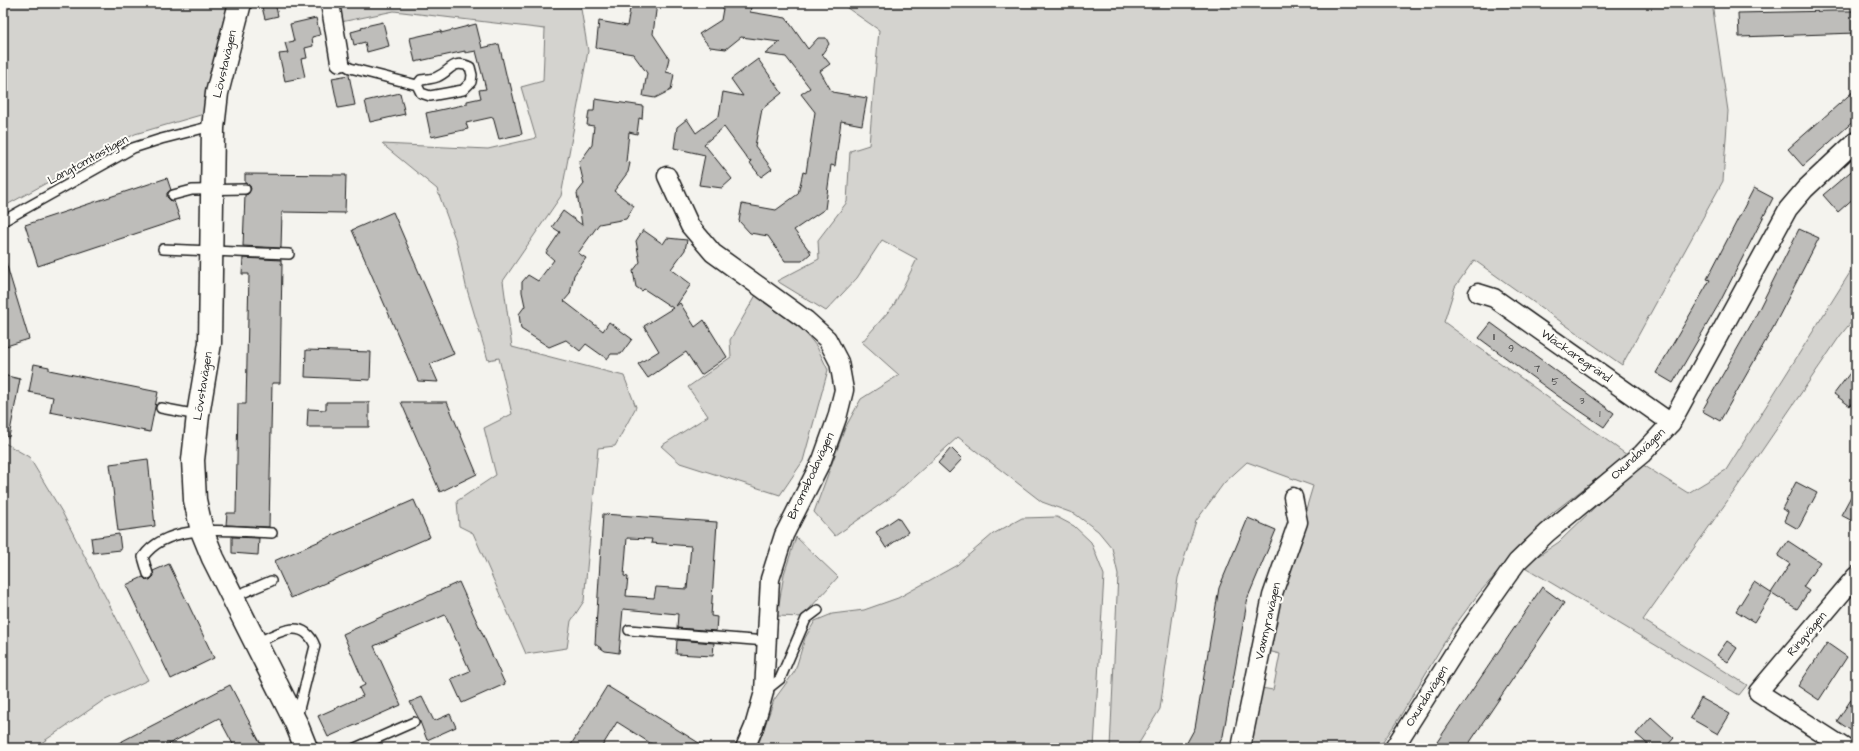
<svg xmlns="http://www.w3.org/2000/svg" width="1859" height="751" font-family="'Architects Daughter',sans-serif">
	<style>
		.green { fill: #d4d3cf; stroke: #787876 }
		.building { fill: #bebdba; stroke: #1c1c1c; fill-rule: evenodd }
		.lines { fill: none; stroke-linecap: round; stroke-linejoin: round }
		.service-casing { stroke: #1c1c1c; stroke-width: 12 }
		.minor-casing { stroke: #1c1c1c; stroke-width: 21 }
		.tertiary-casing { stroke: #1c1c1c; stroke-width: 25 }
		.service { stroke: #fdfcf7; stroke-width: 9 }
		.minor { stroke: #fdfcf7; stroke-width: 18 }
		.tertiary { stroke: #fdfcf7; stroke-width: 22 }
		.labels { text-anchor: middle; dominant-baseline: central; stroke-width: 4; stroke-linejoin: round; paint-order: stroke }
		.number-label { font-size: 10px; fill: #444 }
		.street-label { font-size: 12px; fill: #1c1c1c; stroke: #fdfcf7 }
	</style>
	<rect width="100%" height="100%" fill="#f4f3ee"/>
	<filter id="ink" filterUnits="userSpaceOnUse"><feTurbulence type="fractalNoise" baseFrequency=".025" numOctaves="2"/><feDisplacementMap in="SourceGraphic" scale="8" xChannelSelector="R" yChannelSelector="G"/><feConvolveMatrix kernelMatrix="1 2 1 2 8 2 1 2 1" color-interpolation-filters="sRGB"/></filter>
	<g filter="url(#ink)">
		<!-- green -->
		<g class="green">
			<path d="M 3,3 L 228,3 L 204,114 L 135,134 L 3,207 Z"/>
			<path d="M 337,3 L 580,3 L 588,51 L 561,196 L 503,281 L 512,347 L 624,376 L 636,407 L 615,446 L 598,448 L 584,601 L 571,621 L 567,648 L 526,654 L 473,533 L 459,526 L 457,501 L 496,475 L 484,428 L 512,414 L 499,358 L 488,360 L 466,286 L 457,244 L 437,189 L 382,144 L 488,149 L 536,138 L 521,87 L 543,81 L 545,29 L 394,11 L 341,22 Z"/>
			<path d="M 840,3 L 1712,3 L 1728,111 L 1723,181 L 1622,365 L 1474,260 L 1455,287 L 1444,322 L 1627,455 L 1551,514 L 1479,593 L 1453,628 L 1399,718 L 1379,748 L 1247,748 L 1261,688 L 1273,690 L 1280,654 L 1268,651 L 1279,599 L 1313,486 L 1247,462 L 1224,483 L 1196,521 L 1178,578 L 1160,709 L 1136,748 L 1110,748 L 1118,574 L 1112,548 L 1098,531 L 1075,514 L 1042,502 L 958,437 L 894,495 L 835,536 L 814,512 L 845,428 L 861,399 L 899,375 L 862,342 L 894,305 L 917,259 L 882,240 L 857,278 L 826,311 L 777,281 L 819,259 L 818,240 L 847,202 L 850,151 L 869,145 L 879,30 Z"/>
			<path d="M 1856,263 L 1856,316 L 1840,336 L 1733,493 L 1643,620 L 1747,685 L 1739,695 L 1523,566 L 1559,542 L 1640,463 L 1688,493 L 1726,470 Z"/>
			<path d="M 756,295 L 804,331 L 817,347 L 828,370 L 803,461 L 780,495 L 680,463 L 661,446 L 708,416 L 688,387 L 731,357 L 730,340 Z"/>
			<path d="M 3,442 L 29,457 L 62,512 L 148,680 L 101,702 L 34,748 L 3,748 Z"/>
			<path d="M 1057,517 L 1074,526 L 1091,542 L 1104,575 L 1094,748 L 757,748 L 774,700 L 795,671 L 805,638 L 815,621 L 832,614 L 864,610 L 898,598 L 957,565 L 993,534 L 1022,518 Z"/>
			<path d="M 796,537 L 838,577 L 802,617 L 777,616 L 784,574 Z"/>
		</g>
		<!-- building -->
		<g class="building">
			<path d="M 261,3 L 275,3 L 278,16 L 265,19 Z"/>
			<path d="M 631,3 L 657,3 L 653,34 L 669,58 L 666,72 L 674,74 L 671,90 L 655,98 L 643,96 L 647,73 L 633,54 L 596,48 L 599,21 L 627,26 Z"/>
			<path d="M 724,3 L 752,3 L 750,12 L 786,18 L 808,49 L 818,38 L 826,38 L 829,44 L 822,54 L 830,64 L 820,71 L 832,92 L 867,98 L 862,125 L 841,121 L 835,166 L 831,165 L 825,209 L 794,230 L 811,253 L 802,261 L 785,261 L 768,236 L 750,233 L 739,221 L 742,204 L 776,210 L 798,194 L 803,172 L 806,173 L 815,112 L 801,94 L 810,88 L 786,57 L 765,54 L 780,42 L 741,37 L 726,49 L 710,47 L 699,34 L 721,20 Z"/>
			<path d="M 1833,11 L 1856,11 L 1856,33 L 1739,37 L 1738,13 Z"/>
			<path d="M 316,18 L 320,35 L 312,37 L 313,46 L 305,48 L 307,58 L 301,59 L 305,77 L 285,81 L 279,54 L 288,53 L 285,43 L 294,41 L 290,24 Z"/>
			<path d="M 383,22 L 389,46 L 367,52 L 365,42 L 354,45 L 351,32 L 362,29 L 361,27 Z"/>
			<path d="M 476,24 L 482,48 L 499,44 L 508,83 L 510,83 L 522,134 L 499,139 L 493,117 L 466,123 L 468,129 L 431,137 L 426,113 L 467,104 L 467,101 L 481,98 L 479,90 L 486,89 L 476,51 L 465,53 L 465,51 L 415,62 L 410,38 L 441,31 L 441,33 Z"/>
			<path d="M 758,59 L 782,93 L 762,109 L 755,146 L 772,169 L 761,177 L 750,163 L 751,160 L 749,161 L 724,127 L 704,144 L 732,179 L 722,188 L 699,185 L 705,155 L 674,148 L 677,127 L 687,119 L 696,133 L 719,116 L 723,92 L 743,96 L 731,79 Z"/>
			<path d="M 349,75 L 355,105 L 338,108 L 332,78 Z"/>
			<path d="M 1856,89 L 1856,119 L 1803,166 L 1788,149 Z"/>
			<path d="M 400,93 L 405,114 L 370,122 L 365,101 Z"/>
			<path d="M 595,99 L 643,106 L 642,119 L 639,118 L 637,134 L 629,132 L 626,162 L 630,163 L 628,172 L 614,191 L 634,206 L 626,219 L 599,224 L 578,253 L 586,258 L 574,275 L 570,294 L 564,301 L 603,331 L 609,322 L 632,339 L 621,354 L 611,354 L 607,359 L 586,344 L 580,351 L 566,340 L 549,347 L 521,329 L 519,314 L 525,306 L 522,292 L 522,282 L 528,275 L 538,281 L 554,260 L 546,253 L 560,232 L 552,227 L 563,211 L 582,225 L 577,193 L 584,184 L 579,163 L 592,145 L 594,126 L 587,125 L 589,111 L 594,111 Z"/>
			<path d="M 1856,167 L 1856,196 L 1838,212 L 1823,195 Z"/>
			<path d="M 245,174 L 346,175 L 345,213 L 282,212 L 281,248 L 243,246 L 245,195 L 248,194 L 251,189 L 250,186 L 245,183 Z"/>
			<path d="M 167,178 L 171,190 L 167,193 L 167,197 L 171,201 L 174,201 L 180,219 L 38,266 L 25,225 Z"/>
			<path d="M 1754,188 L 1773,198 L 1720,302 L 1673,383 L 1656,373 L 1710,280 L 1707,279 Z"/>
			<path d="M 393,212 L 454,354 L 430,364 L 438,382 L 418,381 L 352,230 Z"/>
			<path d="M 1799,229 L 1819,238 L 1773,328 L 1720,421 L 1702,411 L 1753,321 Z"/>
			<path d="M 643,230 L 663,244 L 667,238 L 687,240 L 685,250 L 671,269 L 691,284 L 676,306 L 680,303 L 695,327 L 704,320 L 727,357 L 701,375 L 686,352 L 648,378 L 638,364 L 659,351 L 644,326 L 673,308 L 644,289 L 642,291 L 636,287 L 633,271 L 640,262 L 636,241 Z"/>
			<path d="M 243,258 L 281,260 L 281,264 L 282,264 L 280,383 L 272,383 L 269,527 L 226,525 L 227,513 L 236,513 L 238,404 L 246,404 L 249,274 L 242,274 Z"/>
			<path d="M 6,263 L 29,339 L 3,347 L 3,264 Z"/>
			<path d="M 1491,323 L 1614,413 L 1604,427 L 1558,396 L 1479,338 Z"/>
			<path d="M 306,350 L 371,352 L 370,380 L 305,377 Z"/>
			<path d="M 34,364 L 49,367 L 49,370 L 158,392 L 150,432 L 50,412 L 53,397 L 29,392 Z"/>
			<path d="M 1856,365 L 1856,399 L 1850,406 L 1834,394 Z"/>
			<path d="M 3,375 L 20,379 L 9,437 L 3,436 Z"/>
			<path d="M 326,402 L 369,402 L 369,427 L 307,427 L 308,409 L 326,410 Z"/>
			<path d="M 401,402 L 447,402 L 477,474 L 440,492 Z"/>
			<path d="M 951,448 L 962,459 L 949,473 L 938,463 Z"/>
			<path d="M 148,459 L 155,526 L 118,531 L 110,464 Z"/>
			<path d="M 1796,482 L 1817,493 L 1798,529 L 1784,521 L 1788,512 L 1782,509 Z"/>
			<path d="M 1856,487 L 1856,523 L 1841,515 Z"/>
			<path d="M 414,500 L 430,537 L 291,598 L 274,561 Z"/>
			<path d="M 603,514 L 717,522 L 711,616 L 717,617 L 716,631 L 677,628 L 678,614 L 623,609 L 619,653 L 605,651 L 595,644 ZM 627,538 L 652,539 L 651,543 L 691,546 L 687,589 L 656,587 L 654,598 L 626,596 L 628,577 L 624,576 Z"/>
			<path d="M 898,517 L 908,532 L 886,548 L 876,532 Z"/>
			<path d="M 1248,518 L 1276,530 L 1248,597 L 1223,736 L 1217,748 L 1184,748 L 1195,728 L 1219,588 Z"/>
			<path d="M 119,534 L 121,550 L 93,553 L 91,538 Z"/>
			<path d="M 232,537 L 259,538 L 258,555 L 232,553 Z"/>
			<path d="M 1788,541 L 1820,562 L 1803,587 L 1809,591 L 1797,609 L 1772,593 L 1754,622 L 1736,611 L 1754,582 L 1771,593 L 1790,564 L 1778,556 Z"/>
			<path d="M 169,564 L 214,658 L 171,679 L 126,585 L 143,577 L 146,580 L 150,580 L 154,576 L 153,571 Z"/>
			<path d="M 459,582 L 505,684 L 462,703 L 451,679 L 470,671 L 445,615 L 374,646 L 401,705 L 328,737 L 318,716 L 363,696 L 359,688 L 365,685 L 343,634 Z"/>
			<path d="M 1542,587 L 1564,603 L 1466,748 L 1433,748 Z"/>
			<path d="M 677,640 L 714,643 L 713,656 L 676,654 Z"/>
			<path d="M 1727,641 L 1737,648 L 1728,662 L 1717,655 Z"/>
			<path d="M 1827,643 L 1847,657 L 1819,700 L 1798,686 Z"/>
			<path d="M 230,685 L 263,748 L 235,748 L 219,718 L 161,748 L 109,748 Z"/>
			<path d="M 607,686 L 707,748 L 658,748 L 617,722 L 601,748 L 569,748 Z"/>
			<path d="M 1856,692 L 1856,734 L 1837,721 Z"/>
			<path d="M 422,697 L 434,721 L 450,714 L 456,727 L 427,740 L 419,719 L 410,702 Z"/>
			<path d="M 1701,698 L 1730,714 L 1718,734 L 1690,718 Z"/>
			<path d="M 1651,717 L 1674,738 L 1665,748 L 1652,748 L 1636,734 Z"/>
		</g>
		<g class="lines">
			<!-- service casing -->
			<g class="service-casing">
				<g id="service">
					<path d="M 340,62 L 350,68 L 417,85 L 421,80 C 426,79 433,79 437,77 C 451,71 452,59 470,67 L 472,75 L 471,82 L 463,90 L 430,96 L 421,93 L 417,85"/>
					<path d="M 173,195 L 192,190 L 245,189"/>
					<path d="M 3,221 L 133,148 L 161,139 L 204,128 L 213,128"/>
					<path d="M 163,249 L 289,254"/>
					<path d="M 161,408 L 198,415"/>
					<path d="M 148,574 L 143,557 C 169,520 233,532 272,533"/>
					<path d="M 233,597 L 271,581"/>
					<path d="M 629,630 L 766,641"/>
					<path d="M 255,644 C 275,634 303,615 315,646 L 297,717"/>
					<path d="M 765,691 L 780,679 L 806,619 L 818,610"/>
					<path d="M 355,748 L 414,722"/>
				</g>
			</g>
			<!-- minor casing -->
			<g class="minor-casing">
				<g id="minor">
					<path d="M 330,3 L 340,62"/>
					<path d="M 667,176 L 690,226 L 713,253 L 806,320 L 827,339 L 839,362 L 844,390 L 837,418 L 822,460 L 784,535 L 770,579 L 764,692 L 754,727 L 745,748"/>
					<path d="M 1478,293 L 1494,298 L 1671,423"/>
					<path d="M 1241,748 L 1272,596 L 1298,522 L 1293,497"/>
					<path d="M 1394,748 L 1466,634 L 1517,562 L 1547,533 L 1642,454 L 1671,423 L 1788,209 L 1805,189 L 1856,141"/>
					<path d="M 1845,748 L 1758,692 L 1856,576"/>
				</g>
			</g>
			<!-- tertiary casing -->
			<g class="tertiary-casing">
				<path id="tertiary" d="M 240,3 L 217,93 L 213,128 L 210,343 L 198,415 L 193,460 L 195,500 L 202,531 L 213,558 L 296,723 L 306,748"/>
			</g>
			<!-- service -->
			<use href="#service" class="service"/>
			<!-- minor -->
			<use href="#minor" class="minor"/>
			<!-- tertiary -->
			<use href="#tertiary" class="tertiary"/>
		</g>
	</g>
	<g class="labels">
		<!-- number labels -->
		<g class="number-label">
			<text x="1494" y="337">11</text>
			<text x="1511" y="349">9</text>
			<text x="1537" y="369">7</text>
			<text x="1555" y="382">5</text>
			<text x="1582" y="401">3</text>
			<text x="1600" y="414">1</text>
		</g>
		<!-- street labels -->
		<g class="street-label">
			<text transform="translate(225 64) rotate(-77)">Lövstavägen</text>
			<text transform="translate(88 160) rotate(-29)">Långtomtastigen</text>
			<text transform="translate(1576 356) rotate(35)">Wäckaregränd</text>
			<text transform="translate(203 386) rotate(-81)">Lövstavägen</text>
			<text transform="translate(1638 454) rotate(-43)">Oxundavägen</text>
			<text transform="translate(811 476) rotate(-65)">Bromsbodavägen</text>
			<text transform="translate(1268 621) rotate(-77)">Vaxmyravägen</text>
			<text transform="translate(1807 634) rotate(-50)">Ringvägen</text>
			<text transform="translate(1427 696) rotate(-58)">Oxundavägen</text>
		</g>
	</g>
	<!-- margin -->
	<rect width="1859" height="751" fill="none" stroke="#fdfcf7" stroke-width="16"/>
	<rect x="8" y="8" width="1843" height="735" fill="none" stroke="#1c1c1c" stroke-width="1.5" filter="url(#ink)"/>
</svg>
